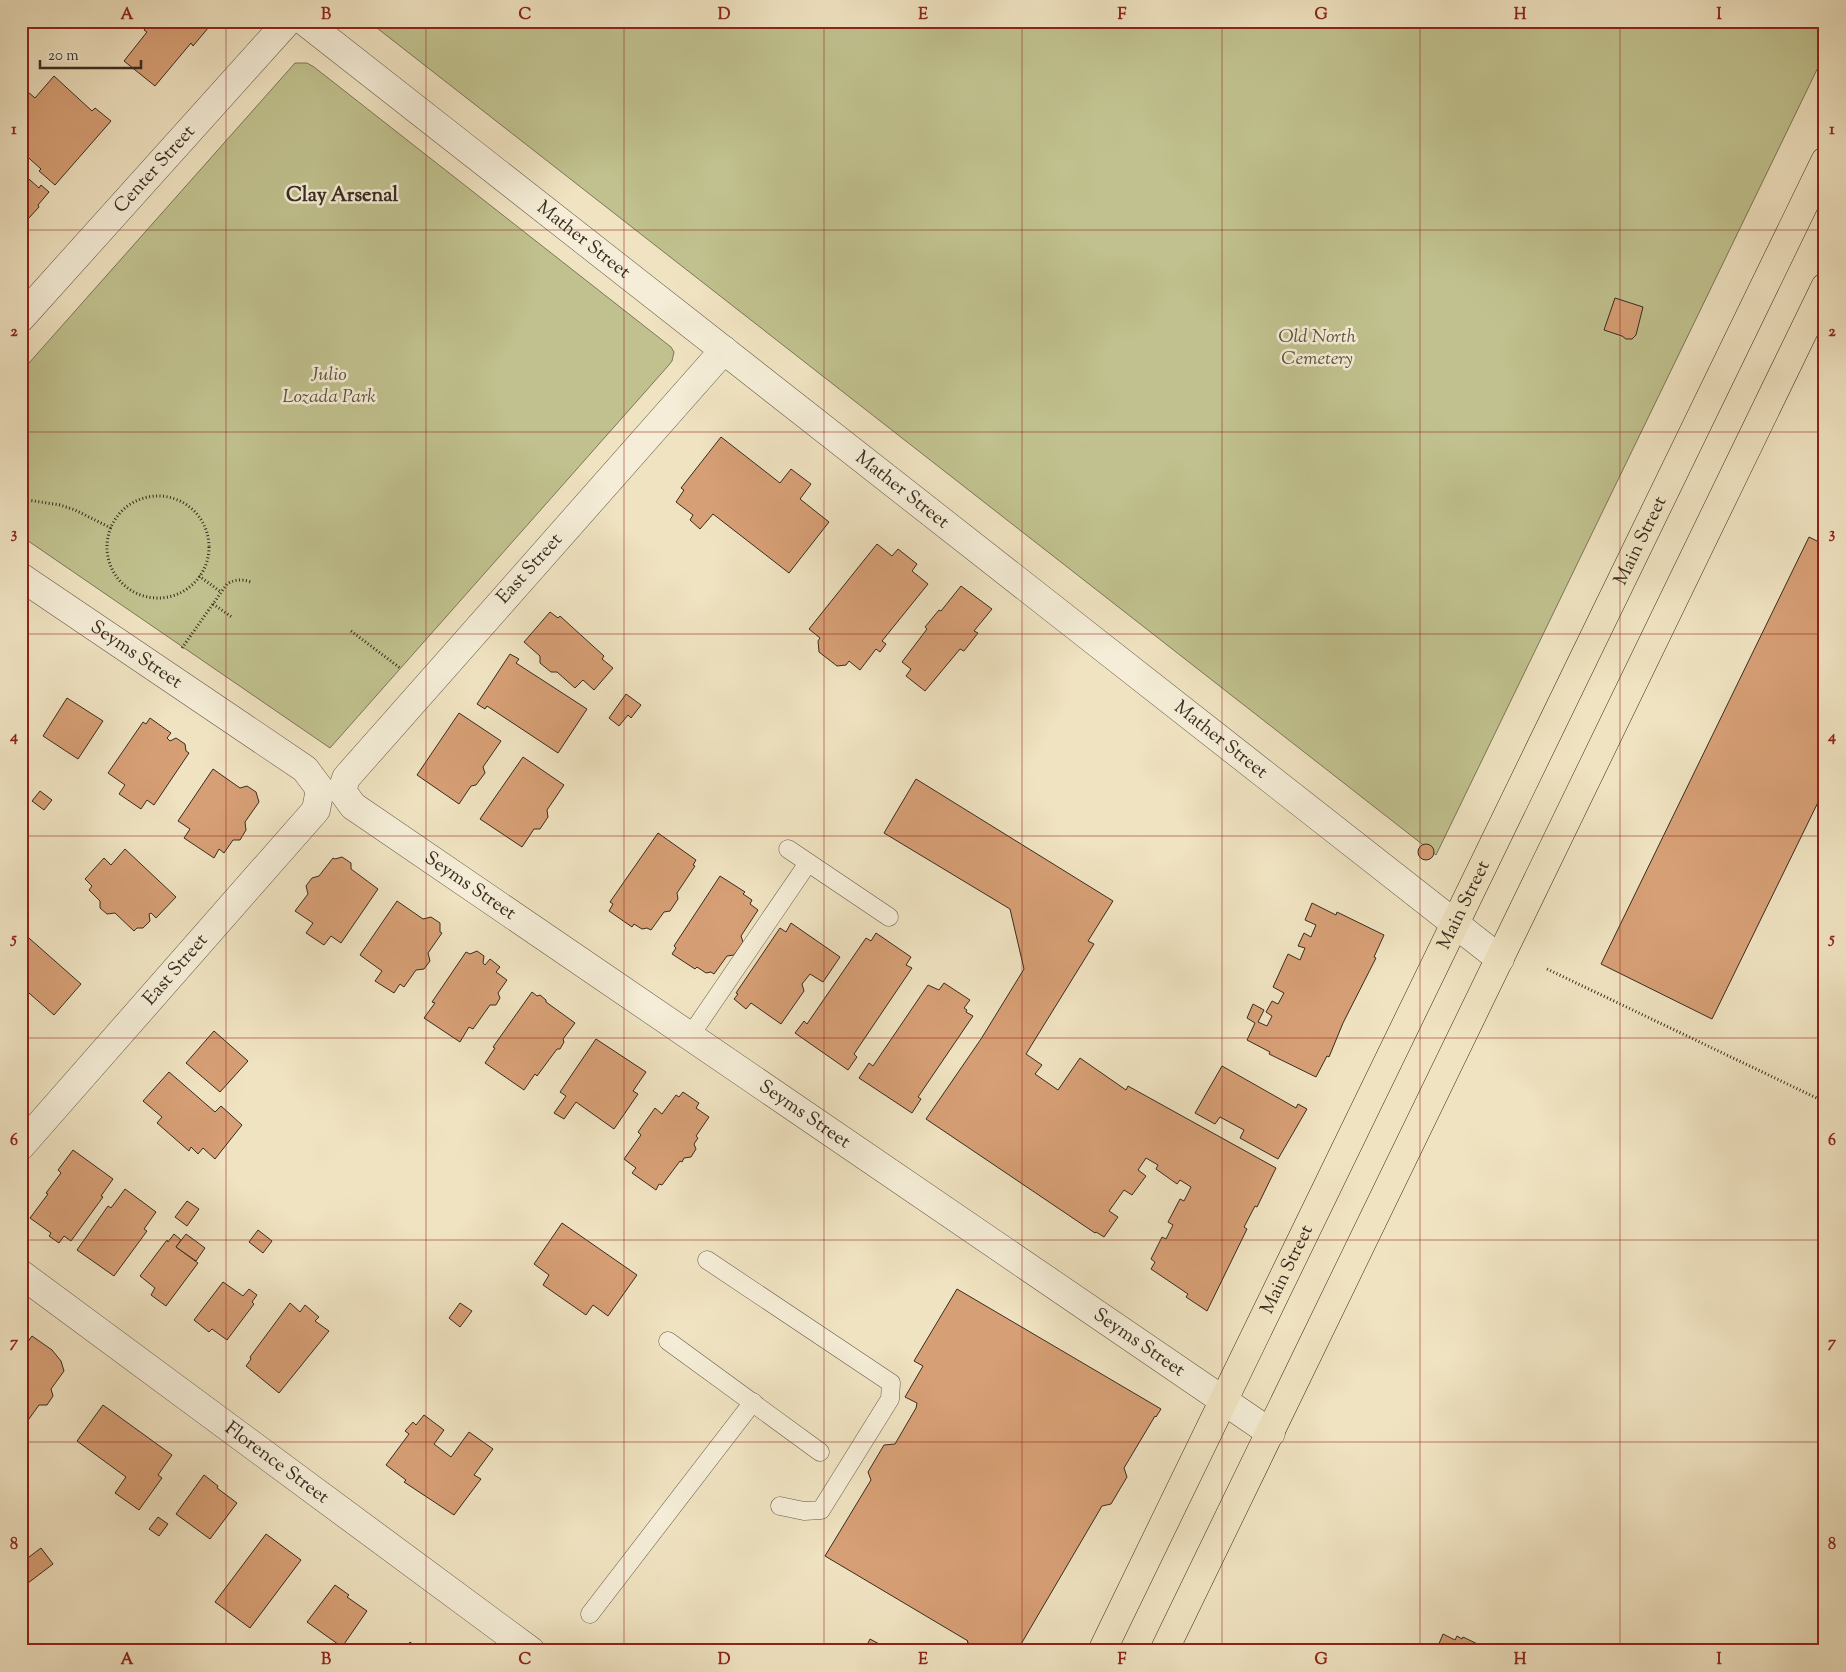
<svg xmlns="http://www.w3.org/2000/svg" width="1846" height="1672" font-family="'Sorts Mill Goudy',serif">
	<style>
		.green { fill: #c0c18e; stroke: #7c7657 }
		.building { fill: #d79f75; stroke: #382c20 }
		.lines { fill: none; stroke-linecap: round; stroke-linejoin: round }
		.lane-casing { stroke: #665a48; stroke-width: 19 }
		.street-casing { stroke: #665a48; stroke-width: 29 }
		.primary-casing { stroke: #382c20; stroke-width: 29 }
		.path { stroke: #382c20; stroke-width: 3; stroke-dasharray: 1 2.5; stroke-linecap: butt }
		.lane { stroke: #f5edd7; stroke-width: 18 }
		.street { stroke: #f5edd7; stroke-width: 28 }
		.primary { stroke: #f0e3c1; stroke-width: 28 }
		.grid { fill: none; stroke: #8f2418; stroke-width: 1; stroke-opacity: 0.55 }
		.labels { text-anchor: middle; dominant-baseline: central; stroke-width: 5; stroke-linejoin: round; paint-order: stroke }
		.street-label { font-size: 19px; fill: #382c20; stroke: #f5edd7 }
		.park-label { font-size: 19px; font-style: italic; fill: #5a513c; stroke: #f5edd7 }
		.neighbourhood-label { font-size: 20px; font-weight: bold; fill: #382c20; stroke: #f5edd7 }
		.neatline { fill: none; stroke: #8f2418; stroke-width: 2 }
		.grid-label { font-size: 16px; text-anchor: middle; font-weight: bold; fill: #8f2418 }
	</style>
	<rect width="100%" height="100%" fill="#f0e3c1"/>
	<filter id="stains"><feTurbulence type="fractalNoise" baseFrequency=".004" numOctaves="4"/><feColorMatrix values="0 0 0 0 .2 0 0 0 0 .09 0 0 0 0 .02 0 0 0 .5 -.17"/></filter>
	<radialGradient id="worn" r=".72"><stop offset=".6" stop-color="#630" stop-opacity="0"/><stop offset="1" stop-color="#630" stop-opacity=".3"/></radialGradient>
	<!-- green -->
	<g class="green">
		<path d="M 368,21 L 1825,21 L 1825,53 L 1436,855 Z"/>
		<path d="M 295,63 L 307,63 L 314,67 L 671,347 L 674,352 L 672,361 L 668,366 L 330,748 L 21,536 L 21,372 Z"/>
	</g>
	<!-- building -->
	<g class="building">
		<path d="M 151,21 L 214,21 L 193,46 L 191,43 L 155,86 L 124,61 L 147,32 L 144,30 Z"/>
		<path d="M 54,76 L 92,111 L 95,108 L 111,121 L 55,185 L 39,171 L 41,169 L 21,151 L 21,86 L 35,98 Z"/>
		<path d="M 21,172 L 39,188 L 41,185 L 49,192 L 38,205 L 39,207 L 28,219 L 27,218 L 21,224 Z"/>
		<path d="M 1615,298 L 1643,307 L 1636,335 L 1632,339 L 1626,339 L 1622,336 L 1604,330 Z"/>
		<path d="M 721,437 L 780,483 L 791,469 L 811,484 L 800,499 L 829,522 L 789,573 L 713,514 L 700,529 L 690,520 L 693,515 L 676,502 L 684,490 L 681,488 Z"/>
		<path d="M 1809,537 L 1825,545 L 1825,788 L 1712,1019 L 1601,964 Z"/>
		<path d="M 877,544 L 892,556 L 898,549 L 917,564 L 912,571 L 928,584 L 882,641 L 886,644 L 880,652 L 876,649 L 860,670 L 849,661 L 846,665 L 837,666 L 819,652 L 818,641 L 820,638 L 809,629 Z"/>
		<path d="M 961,586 L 992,609 L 974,631 L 978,633 L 964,651 L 960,649 L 925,691 L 906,676 L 911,669 L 902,662 L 927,629 L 925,627 L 939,610 L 941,611 Z"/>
		<path d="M 550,612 L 558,618 L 560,616 L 604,656 L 602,659 L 613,668 L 594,690 L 583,680 L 575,688 L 557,672 L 551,672 L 540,663 L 540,656 L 524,642 Z"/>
		<path d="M 510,654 L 519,659 L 516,663 L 587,709 L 558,753 L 487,706 L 485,709 L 477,704 Z"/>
		<path d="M 626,694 L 641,705 L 631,718 L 628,715 L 619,726 L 609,718 Z"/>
		<path d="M 67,698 L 103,721 L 78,759 L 43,736 Z"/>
		<path d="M 459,713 L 501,741 L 483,767 L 485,773 L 476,785 L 471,786 L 459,804 L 417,775 Z"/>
		<path d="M 150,718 L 171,733 L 167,738 L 170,741 L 176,738 L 185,744 L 186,751 L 189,753 L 154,805 L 147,800 L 141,809 L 119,794 L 125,785 L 108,773 L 143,722 L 146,724 Z"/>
		<path d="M 523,757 L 564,785 L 547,810 L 548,817 L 540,829 L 534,829 L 522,847 L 480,819 Z"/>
		<path d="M 213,769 L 240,788 L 247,786 L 256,792 L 259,802 L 245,822 L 246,830 L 240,840 L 233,840 L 224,853 L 219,849 L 214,858 L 184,838 L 190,829 L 178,821 Z"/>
		<path d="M 916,779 L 1113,901 L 1088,941 L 1094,944 L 1026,1054 L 1042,1065 L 1035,1074 L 1058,1090 L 1080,1058 L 1126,1090 L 1128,1086 L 1276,1168 L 1257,1207 L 1255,1206 L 1244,1227 L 1247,1229 L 1207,1311 L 1186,1297 L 1188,1294 L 1151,1269 L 1155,1262 L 1151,1259 L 1162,1237 L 1166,1239 L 1173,1225 L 1168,1222 L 1180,1199 L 1184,1201 L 1191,1187 L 1180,1180 L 1177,1184 L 1156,1169 L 1158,1165 L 1146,1158 L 1138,1170 L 1146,1176 L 1132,1195 L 1124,1190 L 1109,1211 L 1118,1217 L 1104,1237 L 1096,1232 L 1095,1233 L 926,1119 L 981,1039 L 1024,969 L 1010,909 L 884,833 Z"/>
		<path d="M 40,791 L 52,800 L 44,810 L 32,801 Z"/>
		<path d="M 658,833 L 696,860 L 693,865 L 695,866 L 677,893 L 678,899 L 670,911 L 664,912 L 651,930 L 647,928 L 642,929 L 634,924 L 632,927 L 609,911 L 613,904 L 610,902 Z"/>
		<circle cx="1426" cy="852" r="8"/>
		<path d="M 125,849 L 176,897 L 156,918 L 151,913 L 149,914 L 150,921 L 143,928 L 137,928 L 134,931 L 115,913 L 107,914 L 100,908 L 100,901 L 89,890 L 92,886 L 85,879 L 104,858 L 111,865 Z"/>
		<path d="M 342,857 L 351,863 L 351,869 L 378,889 L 341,943 L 331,936 L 324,945 L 306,933 L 313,923 L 295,911 L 308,894 L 306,886 L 312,878 L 319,876 L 333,858 L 335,859 Z"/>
		<path d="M 720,876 L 745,892 L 743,894 L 752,900 L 750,904 L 758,910 L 741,936 L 743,942 L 734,955 L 727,956 L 714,974 L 711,972 L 706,973 L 697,967 L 695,969 L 672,954 L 676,948 L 674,946 Z"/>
		<path d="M 397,901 L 423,919 L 431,917 L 440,923 L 440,932 L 442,933 L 428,953 L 430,961 L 424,969 L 416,970 L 404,987 L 400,984 L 394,993 L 375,981 L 382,971 L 360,955 Z"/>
		<path d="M 1312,903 L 1336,915 L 1337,912 L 1384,935 L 1374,957 L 1376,958 L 1343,1023 L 1329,1057 L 1327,1056 L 1316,1077 L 1269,1054 L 1270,1052 L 1247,1040 L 1255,1023 L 1247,1018 L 1253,1004 L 1264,1010 L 1258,1022 L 1267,1026 L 1272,1016 L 1266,1012 L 1272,1001 L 1278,1004 L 1284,993 L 1273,987 L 1288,954 L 1300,960 L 1305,948 L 1298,946 L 1304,933 L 1311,937 L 1316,925 L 1305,920 Z"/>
		<path d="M 791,923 L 840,957 L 823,982 L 810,974 L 802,984 L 804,991 L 781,1024 L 751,1003 L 746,1009 L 734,999 L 738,994 L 736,993 L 780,928 L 786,932 Z"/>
		<path d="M 21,931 L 81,984 L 54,1015 L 21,986 Z"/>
		<path d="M 876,933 L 911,957 L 906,965 L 912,968 L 854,1054 L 857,1057 L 848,1070 L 795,1033 L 804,1021 L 807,1024 L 866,938 L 871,941 Z"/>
		<path d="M 477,951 L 484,956 L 483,963 L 485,965 L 490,959 L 500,967 L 496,972 L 507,980 L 498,993 L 500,998 L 496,1005 L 490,1005 L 473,1029 L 469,1027 L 460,1042 L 424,1018 L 435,1003 L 432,1002 L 466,952 L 470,954 Z"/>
		<path d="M 944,983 L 970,1000 L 964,1008 L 967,1010 L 966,1012 L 973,1016 L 918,1097 L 921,1099 L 912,1113 L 859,1078 L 869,1063 L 873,1066 L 928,985 L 939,990 Z"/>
		<path d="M 532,992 L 537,996 L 540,995 L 546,1000 L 546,1002 L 575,1023 L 563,1039 L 564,1042 L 560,1049 L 557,1049 L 537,1076 L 535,1074 L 524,1090 L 485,1063 L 495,1048 L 493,1047 Z"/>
		<path d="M 214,1031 L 248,1061 L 220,1092 L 186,1063 Z"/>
		<path d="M 596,1039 L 646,1072 L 633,1091 L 638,1094 L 614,1129 L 576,1102 L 564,1119 L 554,1113 L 566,1096 L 560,1092 Z"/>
		<path d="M 1222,1066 L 1296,1108 L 1298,1104 L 1307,1109 L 1278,1159 L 1240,1138 L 1244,1130 L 1220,1117 L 1215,1124 L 1195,1113 Z"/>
		<path d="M 169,1072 L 215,1112 L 221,1106 L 242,1125 L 215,1159 L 203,1148 L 198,1154 L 191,1147 L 189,1151 L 157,1123 L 162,1117 L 143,1101 Z"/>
		<path d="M 683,1092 L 699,1103 L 696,1108 L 709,1117 L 696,1136 L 698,1138 L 694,1144 L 696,1149 L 691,1157 L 684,1158 L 682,1162 L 680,1161 L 662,1185 L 659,1184 L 656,1190 L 632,1173 L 636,1168 L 624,1159 L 641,1135 L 638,1132 L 655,1108 L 662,1114 L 676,1095 L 679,1097 Z"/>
		<path d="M 73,1150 L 113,1179 L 101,1196 L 103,1197 L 71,1241 L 64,1236 L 59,1243 L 49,1236 L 51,1233 L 30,1218 L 48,1194 L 46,1193 L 61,1173 L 58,1170 Z"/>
		<path d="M 125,1189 L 156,1212 L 144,1229 L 147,1231 L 114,1276 L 77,1250 L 108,1206 L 111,1208 Z"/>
		<path d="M 187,1201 L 199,1209 L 187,1226 L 175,1217 Z"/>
		<path d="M 562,1223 L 637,1275 L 608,1316 L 593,1305 L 586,1315 L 543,1285 L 549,1275 L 534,1264 Z"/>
		<path d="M 258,1230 L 272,1241 L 263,1253 L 249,1242 Z"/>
		<path d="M 174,1234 L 181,1240 L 176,1247 L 198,1263 L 166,1306 L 151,1295 L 155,1288 L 140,1276 L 167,1240 L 168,1242 Z"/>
		<path d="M 186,1234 L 205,1248 L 196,1261 L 176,1247 Z"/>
		<path d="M 223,1282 L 243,1296 L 249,1289 L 257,1295 L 252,1302 L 254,1304 L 227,1340 L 212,1329 L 209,1332 L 194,1320 Z"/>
		<path d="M 957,1289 L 1161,1409 L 1156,1417 L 1155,1416 L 1124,1468 L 1127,1477 L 1111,1504 L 1102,1506 L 1017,1651 L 982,1651 L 967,1642 L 968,1641 L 825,1556 L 871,1480 L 868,1472 L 884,1445 L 895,1444 L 916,1408 L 917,1403 L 905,1397 L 923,1366 L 914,1361 Z"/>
		<path d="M 290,1303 L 300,1312 L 305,1305 L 319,1317 L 315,1321 L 329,1331 L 279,1393 L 246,1366 L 251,1359 L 250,1357 Z"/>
		<path d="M 460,1303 L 472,1311 L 460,1327 L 449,1318 Z"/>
		<path d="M 32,1336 L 52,1350 L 61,1361 L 64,1371 L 51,1389 L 53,1396 L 47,1405 L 39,1405 L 21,1430 L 21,1346 L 25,1341 L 27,1343 Z"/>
		<path d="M 103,1405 L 172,1455 L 158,1475 L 162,1478 L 139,1510 L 115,1493 L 126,1477 L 77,1441 Z"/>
		<path d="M 424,1415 L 444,1430 L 434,1444 L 451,1457 L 469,1432 L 493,1449 L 474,1475 L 481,1479 L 454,1515 L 404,1482 L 406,1480 L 386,1465 L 409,1434 L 405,1431 L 413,1422 L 416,1425 Z"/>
		<path d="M 204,1475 L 218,1486 L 217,1488 L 237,1503 L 210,1539 L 176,1514 Z"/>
		<path d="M 158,1517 L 168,1524 L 159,1536 L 149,1529 Z"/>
		<path d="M 266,1534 L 301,1560 L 250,1628 L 215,1602 Z"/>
		<path d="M 41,1548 L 53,1564 L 28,1583 L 21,1574 L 21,1563 Z"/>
		<path d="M 335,1585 L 349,1595 L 347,1597 L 367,1611 L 342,1647 L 307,1622 Z"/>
		<path d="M 1443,1634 L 1455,1640 L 1457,1636 L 1462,1639 L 1463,1637 L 1490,1650 L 1436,1651 Z"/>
		<path d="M 870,1639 L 892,1651 L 864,1651 Z"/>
		<path d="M 410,1642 L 421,1651 L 404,1651 Z"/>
	</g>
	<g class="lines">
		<!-- lane casing -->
		<g class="lane-casing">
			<g id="lane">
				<path d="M 788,849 L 889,917"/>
				<path d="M 690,1036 L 808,863"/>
				<path d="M 707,1260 L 891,1383 L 890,1399 L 821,1510 L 804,1511 L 780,1506"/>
				<path d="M 668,1341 L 820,1452"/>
				<path d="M 590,1614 L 753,1402"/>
			</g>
		</g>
		<!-- street casing -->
		<g class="street-casing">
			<g id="street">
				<path id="s1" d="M 304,21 L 1500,959"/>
				<path id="s2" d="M 21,318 L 288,21"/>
				<path id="s3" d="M 724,350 L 346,778 L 342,791 L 353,806 L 1271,1433"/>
				<path id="s4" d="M 21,577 L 305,769 L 320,789 L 316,810 L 21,1146"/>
				<path id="s5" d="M 21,1274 L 531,1651"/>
			</g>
		</g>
		<!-- primary casing -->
		<g class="primary-casing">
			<g id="primary">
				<path id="s6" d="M 1102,1651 L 1825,161"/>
				<path d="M 1164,1651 L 1825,287"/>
			</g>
		</g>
		<!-- path -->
		<g class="path">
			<circle cx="158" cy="547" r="51"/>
			<path d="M 21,499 L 60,505 L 75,510 L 111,528"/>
			<path d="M 199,576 L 221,592"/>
			<path d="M 213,604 L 233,618"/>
			<path d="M 351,631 L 400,668"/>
			<path d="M 182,648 L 227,584 C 235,579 242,579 251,582"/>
			<path d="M 1547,969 L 1825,1102"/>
		</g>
		<!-- lane -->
		<use href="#lane" class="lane"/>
		<!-- street -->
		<use href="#street" class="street"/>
		<!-- primary -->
		<use href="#primary" class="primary"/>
	</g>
	<!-- grid -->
	<path class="grid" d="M 226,21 L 226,1651M 426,21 L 426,1651M 624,21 L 624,1651M 824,21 L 824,1651M 1022,21 L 1022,1651M 1222,21 L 1222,1651M 1420,21 L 1420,1651M 1620,21 L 1620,1651M 21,230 L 1825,230M 21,432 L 1825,432M 21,634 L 1825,634M 21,836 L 1825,836M 21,1038 L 1825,1038M 21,1240 L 1825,1240M 21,1442 L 1825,1442"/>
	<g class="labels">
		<!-- street labels -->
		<g class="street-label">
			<text stroke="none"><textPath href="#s2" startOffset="200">Center Street</textPath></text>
			<text stroke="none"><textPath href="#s1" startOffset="355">Mather Street</textPath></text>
			<text stroke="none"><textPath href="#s1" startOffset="760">Mather Street</textPath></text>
			<text stroke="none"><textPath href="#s6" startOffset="1234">Main Street</textPath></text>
			<text transform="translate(530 569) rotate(-48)">East Street</text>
			<text stroke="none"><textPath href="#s4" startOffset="139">Seyms Street</textPath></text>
			<text stroke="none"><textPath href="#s1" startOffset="1165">Mather Street</textPath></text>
			<text stroke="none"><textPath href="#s3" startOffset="745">Seyms Street</textPath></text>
			<text stroke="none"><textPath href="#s6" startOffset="829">Main Street</textPath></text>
			<text transform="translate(176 970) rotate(-49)">East Street</text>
			<text stroke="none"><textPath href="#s3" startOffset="1150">Seyms Street</textPath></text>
			<text stroke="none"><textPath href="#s6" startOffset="424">Main Street</textPath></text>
			<text stroke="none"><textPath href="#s3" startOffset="1555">Seyms Street</textPath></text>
			<text stroke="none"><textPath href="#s5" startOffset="318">Florence Street</textPath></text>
		</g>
		<!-- park labels -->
		<g class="park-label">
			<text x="1317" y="337">Old North<tspan x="1317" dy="22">Cemetery</tspan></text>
			<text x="329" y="375">Julio<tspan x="329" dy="22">Lozada Park</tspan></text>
		</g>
		<!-- neighbourhood labels -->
		<g class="neighbourhood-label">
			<text x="342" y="196">Clay Arsenal</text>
		</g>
	</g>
	<!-- margin -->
	<rect width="1846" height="1672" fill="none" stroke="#f0e3c1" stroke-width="55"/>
	<!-- scale -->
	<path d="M40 60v8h101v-8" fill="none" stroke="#382c20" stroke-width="2.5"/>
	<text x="48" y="60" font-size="15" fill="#382c20" stroke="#f5edd7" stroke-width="4" paint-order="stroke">20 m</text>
	<rect x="28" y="28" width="1790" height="1616" class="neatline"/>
	<g class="grid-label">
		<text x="127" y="19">A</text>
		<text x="326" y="19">B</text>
		<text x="525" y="19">C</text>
		<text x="724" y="19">D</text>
		<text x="923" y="19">E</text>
		<text x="1122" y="19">F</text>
		<text x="1321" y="19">G</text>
		<text x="1520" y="19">H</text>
		<text x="1719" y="19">I</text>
		<text x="14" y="134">1</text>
		<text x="1832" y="134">1</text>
		<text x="14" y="336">2</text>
		<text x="1832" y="336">2</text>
		<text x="14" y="538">3</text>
		<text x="1832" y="538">3</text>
		<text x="14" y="741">4</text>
		<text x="1832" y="741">4</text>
		<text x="14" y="943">5</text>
		<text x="1832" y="943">5</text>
		<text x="14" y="1145">6</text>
		<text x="1832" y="1145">6</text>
		<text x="14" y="1347">7</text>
		<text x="1832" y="1347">7</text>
		<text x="14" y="1549">8</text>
		<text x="1832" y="1549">8</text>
		<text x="127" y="1664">A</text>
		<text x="326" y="1664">B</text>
		<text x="525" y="1664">C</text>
		<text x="724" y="1664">D</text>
		<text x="923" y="1664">E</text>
		<text x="1122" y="1664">F</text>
		<text x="1321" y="1664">G</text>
		<text x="1520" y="1664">H</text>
		<text x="1719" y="1664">I</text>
	</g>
	<rect width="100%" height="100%" filter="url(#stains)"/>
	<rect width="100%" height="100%" fill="url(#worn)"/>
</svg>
